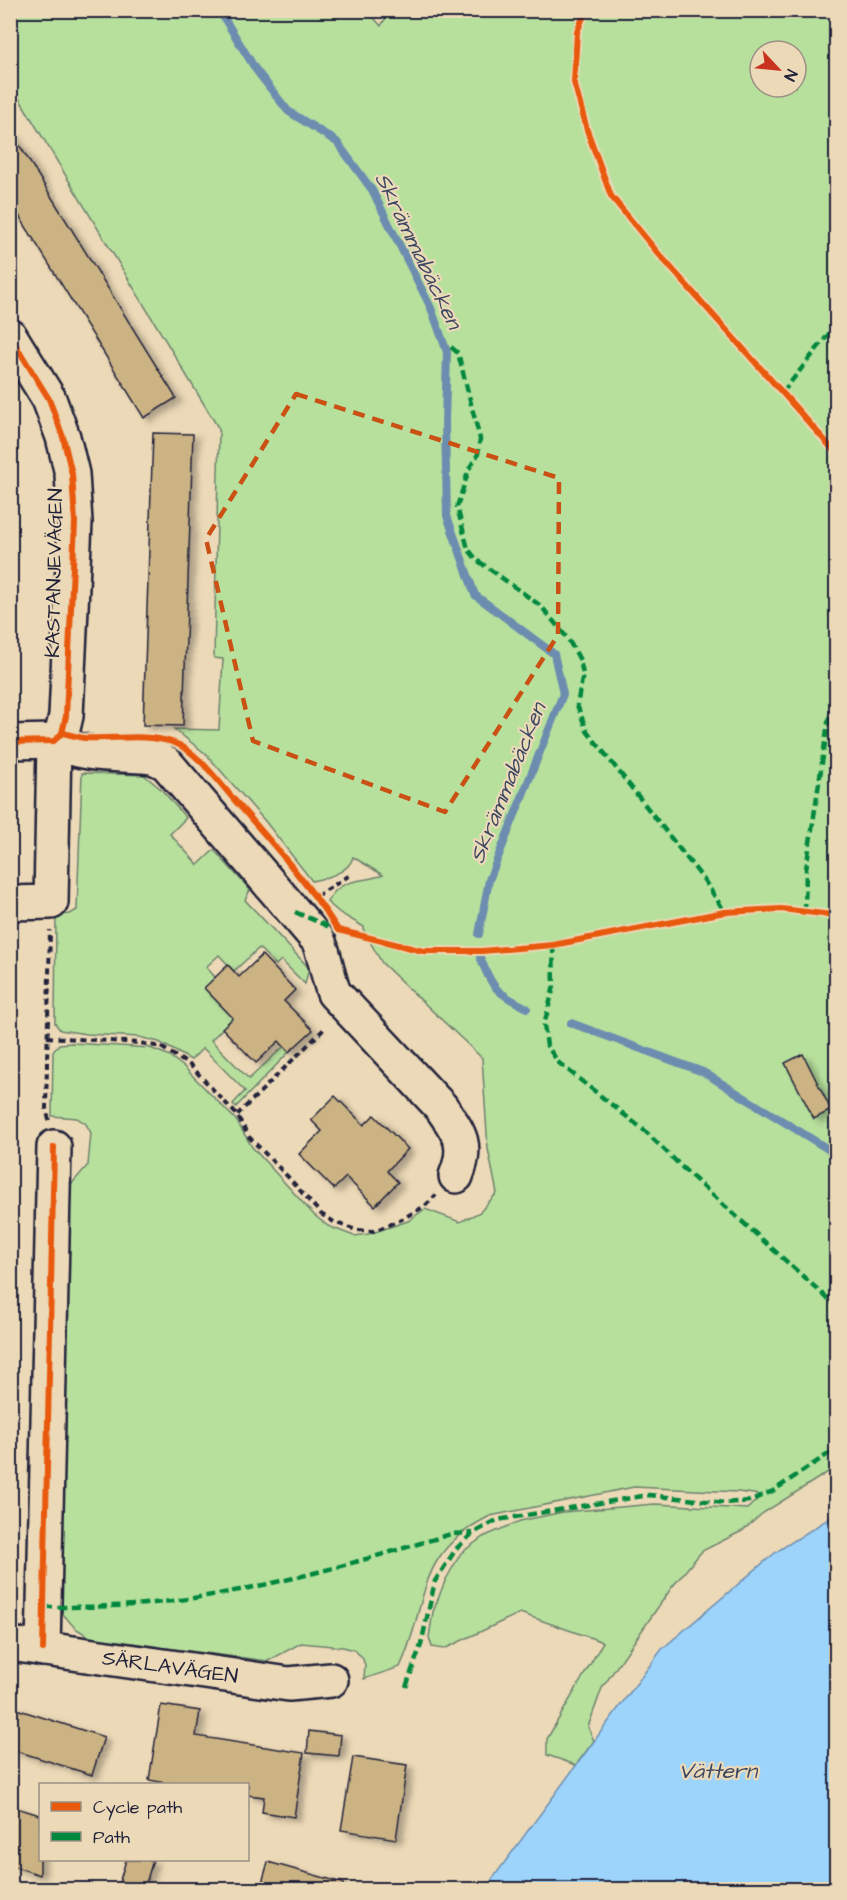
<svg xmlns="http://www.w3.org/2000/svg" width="847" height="1900" font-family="'Architects Daughter',sans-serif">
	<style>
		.green { fill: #b7e09d; stroke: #6c816c; stroke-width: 1.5; fill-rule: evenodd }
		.water { fill: #9dd4fc; stroke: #6c8daf; stroke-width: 1.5 }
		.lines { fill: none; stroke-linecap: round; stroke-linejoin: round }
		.stream { stroke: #6c8daf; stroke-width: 8 }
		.building { fill: #cbb383; stroke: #22223b; stroke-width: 1.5; filter: url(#shadow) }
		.minor-casing { stroke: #22223b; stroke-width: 38 }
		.path { stroke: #22223b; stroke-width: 4; stroke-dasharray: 6 4.5; stroke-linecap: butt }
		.minor { stroke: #ecd9b7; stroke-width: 33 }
		.quiet { stroke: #00873e; stroke-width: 4.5; stroke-dasharray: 9 4.5; stroke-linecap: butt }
		.cycleway-casing { stroke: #ecd9b7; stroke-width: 10 }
		.cycleway { stroke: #e8590c; stroke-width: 6 }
		.marked { fill: none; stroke: #ca5113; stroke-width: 4.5; stroke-dasharray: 12 8; stroke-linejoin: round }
		.labels { text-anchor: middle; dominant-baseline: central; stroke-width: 4.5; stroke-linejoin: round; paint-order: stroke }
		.street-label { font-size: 21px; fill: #22223b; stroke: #ecd9b7 }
		.water-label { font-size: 22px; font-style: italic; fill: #3b4662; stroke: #ecd9b7 }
	</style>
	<defs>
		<filter id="shadow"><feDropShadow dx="6" dy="4" stdDeviation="3" flood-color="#0004"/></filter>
	</defs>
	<rect width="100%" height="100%" fill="#ecd9b7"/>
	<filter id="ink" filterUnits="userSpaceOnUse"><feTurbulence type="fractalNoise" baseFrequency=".0167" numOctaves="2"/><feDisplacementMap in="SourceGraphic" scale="12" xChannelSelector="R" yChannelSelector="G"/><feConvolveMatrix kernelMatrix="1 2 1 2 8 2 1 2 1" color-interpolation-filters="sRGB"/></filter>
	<g filter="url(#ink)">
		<!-- green -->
		<g class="green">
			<path d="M 367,10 L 381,26 L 390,10 L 836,11 L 836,1467 L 763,1513 L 742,1531 L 702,1551 L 672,1587 L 602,1688 L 588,1727 L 594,1741 L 576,1765 L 547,1755 L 547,1739 L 603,1642 L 520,1613 L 444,1649 L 432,1647 L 429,1637 L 433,1612 L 445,1581 L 461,1553 L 483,1537 L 520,1521 L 563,1512 L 655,1504 L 747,1509 L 762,1495 L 738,1492 L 634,1487 L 490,1516 C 413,1554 430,1602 400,1667 L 364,1679 L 365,1665 L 362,1657 L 354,1650 L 343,1647 L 301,1643 L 268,1661 L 93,1639 L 75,1628 L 57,1607 L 68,1188 L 88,1165 L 91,1133 L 86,1124 L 77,1118 L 52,1116 L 53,1052 L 59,1044 L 72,1043 L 150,1048 L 168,1055 L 184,1067 L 236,1120 L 252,1147 L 314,1215 L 328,1226 L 354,1236 L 369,1234 L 408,1221 L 425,1209 L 460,1222 L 480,1212 L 497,1193 L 488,1149 L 482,1058 L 382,963 L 364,931 L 364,927 L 340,913 L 327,902 C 341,876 362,883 383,875 L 353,857 C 349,873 326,878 312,881 L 265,821 L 206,754 L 174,729 L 219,730 L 223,659 L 214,658 L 219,429 L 11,85 L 11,11 ZM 760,51 L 796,51 L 796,87 L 760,87 Z"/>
			<path d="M 82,773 L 144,775 L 161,789 L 186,818 L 170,834 L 198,865 L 214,850 L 250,890 L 245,900 L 309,968 L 305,984 L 281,960 L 276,965 L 259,948 L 234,971 L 219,955 L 206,967 L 215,977 L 233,1018 L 211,1040 L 249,1079 L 284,1046 L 289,1052 L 236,1107 L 233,1104 L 245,1091 L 203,1048 L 191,1060 L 159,1042 L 139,1037 L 87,1034 L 60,1030 L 55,1023 L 56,915 L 70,914 L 77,910 Z"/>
		</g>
		<!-- water -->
		<path class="water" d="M 836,1514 L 836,1889 L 485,1889 L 662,1649 L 776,1552 Z"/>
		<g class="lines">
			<!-- stream -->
			<g class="stream">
				<path d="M 219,10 L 256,70 L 288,111 L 337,142 L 372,190 L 431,308 L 447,352 L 445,422 L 447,516 L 475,595 L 554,654 L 563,694 L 489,880 L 479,934"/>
				<path d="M 480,957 C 493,990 496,992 527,1008"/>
				<path d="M 571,1023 L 703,1072 L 836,1154"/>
			</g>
		</g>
		<!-- building -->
		<g class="building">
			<path d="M 10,130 L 176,398 L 144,418 L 10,201 Z"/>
			<path d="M 153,433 L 193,434 L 183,726 L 143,725 Z"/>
			<path d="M 262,955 L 295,990 L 284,1001 L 313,1030 L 289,1052 L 279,1041 L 256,1063 L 222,1028 L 233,1018 L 204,988 L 228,965 L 239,977 Z"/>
			<path d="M 803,1054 L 831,1110 L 814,1119 L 785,1063 Z"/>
			<path d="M 335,1096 L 364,1125 L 374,1115 L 408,1149 L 387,1171 L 398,1182 L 375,1206 L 346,1177 L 334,1189 L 299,1154 L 322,1131 L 311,1120 Z"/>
			<path d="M 161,1705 L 200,1711 L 196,1736 L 304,1753 L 294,1817 L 262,1812 L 264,1797 L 248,1795 L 248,1785 L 177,1785 L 149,1780 Z"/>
			<path d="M 10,1707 L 104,1737 L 92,1775 L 10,1749 Z"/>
			<path d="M 309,1731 L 341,1735 L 339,1756 L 307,1753 Z"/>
			<path d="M 353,1757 L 407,1765 L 396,1839 L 341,1830 Z"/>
			<path d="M 10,1806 L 40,1815 L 40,1875 L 10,1865 Z"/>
			<path d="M 126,1860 L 153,1860 L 144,1890 L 117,1890 Z"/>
			<path d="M 268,1862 L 343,1883 L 343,1890 L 260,1890 Z"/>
		</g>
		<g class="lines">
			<!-- minor casing -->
			<g class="minor-casing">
				<g id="minor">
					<path d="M 10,336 L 49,399 L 63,437 L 72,474 L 75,522 L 66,716 L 62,733 L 54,741 L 10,742"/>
					<path d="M 10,903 L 51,902 L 54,741 C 82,756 113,754 144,756 L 153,757 L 166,763 L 318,940 C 326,957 327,975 334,993 L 441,1107 C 459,1133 469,1144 456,1176"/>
					<path d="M 10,1644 L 289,1684 L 331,1680"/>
					<path d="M 43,1649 L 54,1147"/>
				</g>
			</g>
			<!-- path -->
			<g class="path">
				<path d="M 317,896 L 350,875"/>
				<path d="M 47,1037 L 140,1043 L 161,1047 L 191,1066 L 237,1115 L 249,1137 L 289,1178 L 321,1214 L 334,1222 L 356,1230 L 374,1231 L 400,1220 L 425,1206 L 436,1195"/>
				<path d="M 237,1115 L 326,1027"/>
				<path d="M 49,1120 L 46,1108 L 50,930"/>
			</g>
			<!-- minor -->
			<use href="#minor" class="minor"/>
			<!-- quiet -->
			<g class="quiet">
				<path d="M 451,347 L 458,353 L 480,439 L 478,454 L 469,469 L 457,507 L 468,549 L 477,560 L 541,606 L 568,639 L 580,660 L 583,674 L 577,705 L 587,731 L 704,880 L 725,912"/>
				<path d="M 782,393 L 836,325"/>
				<path d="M 295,912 L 334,929"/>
				<path d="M 805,912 L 806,869 L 828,723 L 836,695"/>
				<path d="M 553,945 L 554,986 L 544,1025 L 547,1046 L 559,1063 L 645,1131 L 687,1172 L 836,1306"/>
				<path d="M 44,1607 C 77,1607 111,1607 145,1604 C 250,1594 351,1564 451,1534 L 473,1533"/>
				<path d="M 406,1687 L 421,1645 L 435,1581 L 456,1549 L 473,1533 L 497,1520 L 649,1495 L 725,1503 L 749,1501 L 773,1491 L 836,1449"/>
			</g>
			<!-- cycleway casing -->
			<g class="cycleway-casing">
				<g id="cycleway">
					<path d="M 586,10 L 577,32 L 574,82 L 587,130 L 611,196 L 657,252 L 836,453"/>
					<path d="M 10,336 L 49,399 L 63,437 L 72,474 L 75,522 L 66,716 L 62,733 L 54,741 L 10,742"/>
					<path d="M 62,733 C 69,734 77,737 85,738 C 114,740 143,733 172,742 C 196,749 221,785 238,804 C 274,845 309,885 338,930 L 423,951 L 482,951 L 553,945 L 725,912 L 781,909 L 832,915 L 836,918"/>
					<path d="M 43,1649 L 54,1147"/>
				</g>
			</g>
			<!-- cycleway -->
			<use href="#cycleway" class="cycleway"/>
		</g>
	</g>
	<!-- marked area -->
	<path class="marked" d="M 296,394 L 559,478 L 558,635 L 445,812 L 253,741 L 206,539 Z"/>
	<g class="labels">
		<!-- street labels -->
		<g class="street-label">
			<text transform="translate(54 573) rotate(-89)">KASTANJEVÄGEN</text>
			<text transform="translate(170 1667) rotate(8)">SÄRLAVÄGEN</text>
		</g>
		<!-- water labels -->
		<g class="water-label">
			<text transform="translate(418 251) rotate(64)">Skrämmabäcken</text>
			<text transform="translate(508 783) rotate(-68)">Skrämmabäcken</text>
			<text x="718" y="1771">Vättern</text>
		</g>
	</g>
	<!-- margin -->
	<rect width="847" height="1900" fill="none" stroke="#ecd9b7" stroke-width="36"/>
	<rect x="18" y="18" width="811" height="1864" fill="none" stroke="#22223b" stroke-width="2" filter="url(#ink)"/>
	<!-- legend -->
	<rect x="39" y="1783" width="210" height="78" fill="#ecd9b7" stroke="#9b9085" stroke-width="1.5"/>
	<rect x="51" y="1802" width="30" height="9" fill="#e8590c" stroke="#9b9085" stroke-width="1.5"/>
	<text x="93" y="1813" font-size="18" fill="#22223b">Cycle path</text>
	<rect x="51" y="1832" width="30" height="9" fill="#00873e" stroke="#9b9085" stroke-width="1.5"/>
	<text x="93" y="1843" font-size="18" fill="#22223b">Path</text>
	<!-- north arrow -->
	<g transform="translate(778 69) rotate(116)"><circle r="28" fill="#ecd9b7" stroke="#9b9085" stroke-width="1.5"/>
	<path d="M0-4.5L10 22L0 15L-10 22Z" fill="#c8321e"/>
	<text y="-9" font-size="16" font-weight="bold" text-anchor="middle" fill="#22223b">N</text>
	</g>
</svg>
